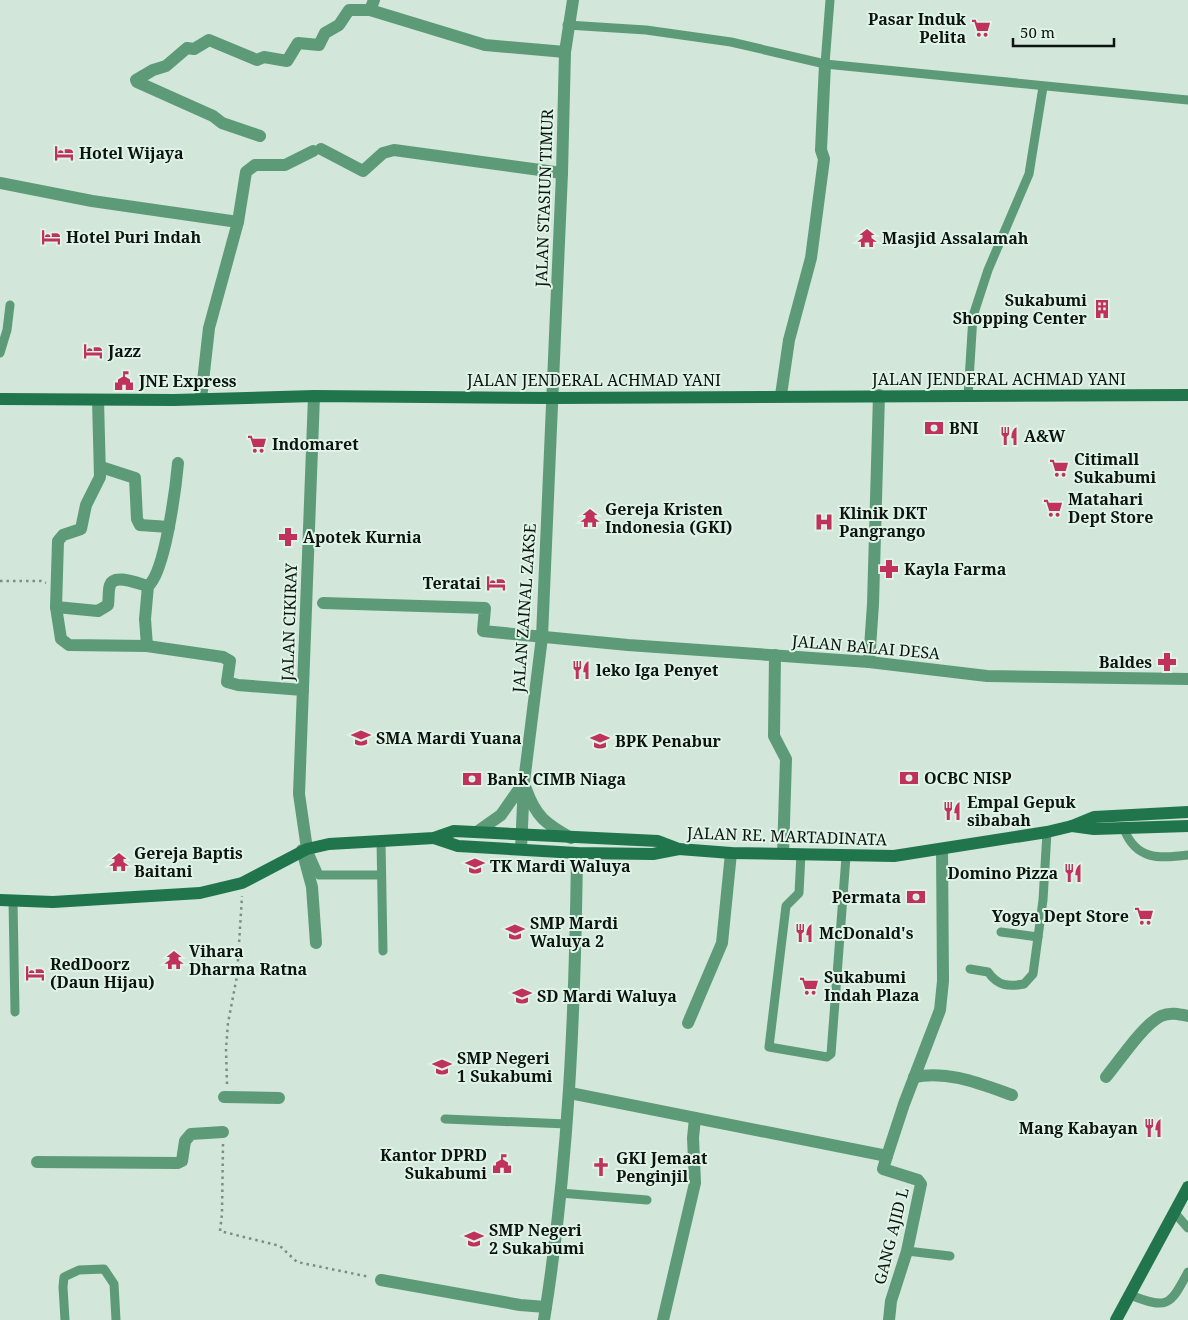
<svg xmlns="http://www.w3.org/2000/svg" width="1188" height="1320" font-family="'Noto Serif',serif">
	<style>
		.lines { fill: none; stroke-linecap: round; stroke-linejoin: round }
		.path { stroke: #7e8d83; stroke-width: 2.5; stroke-dasharray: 2.5 4; stroke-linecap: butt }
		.service { stroke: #5d9b78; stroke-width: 9 }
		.minor { stroke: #5d9b78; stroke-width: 12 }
		.tertiary { stroke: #5d9b78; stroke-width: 12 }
		.secondary { stroke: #21754c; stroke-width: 12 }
		.labels { text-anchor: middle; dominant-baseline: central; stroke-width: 4; stroke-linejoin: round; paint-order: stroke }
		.poi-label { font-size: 16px; font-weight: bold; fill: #0d140f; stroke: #dff4e6; text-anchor: start }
		.street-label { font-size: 16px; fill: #0d140f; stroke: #dff4e6 }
	</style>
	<rect width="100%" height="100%" fill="#d2e6d9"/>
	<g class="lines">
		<!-- path -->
		<g class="path">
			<path d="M 0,581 L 41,581 L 46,583"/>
			<path d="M 227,1084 L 226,1049 L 228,1023 L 237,976 L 242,896"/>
			<path d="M 223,1144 L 222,1214 L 220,1231 L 280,1246 L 297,1262 L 370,1277"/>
		</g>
		<!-- service -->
		<g class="service">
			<path d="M 567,25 L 646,30 L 731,42 L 825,64 L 1188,100"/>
			<path d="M 825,64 L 830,0"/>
			<path d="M 0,353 L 7,330 L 10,305"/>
			<path d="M 968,396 L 973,316 L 988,270 L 1029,174 L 1043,87"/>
			<path d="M 1124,829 C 1136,860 1159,859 1188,855"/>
			<path d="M 381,841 L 383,951"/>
			<path d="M 308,850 L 319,875 L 381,875"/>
			<path d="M 801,854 L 799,893 L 786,906 L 769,1047 L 827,1057 L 831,1054 L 846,857"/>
			<path d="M 13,900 L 15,1012"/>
			<path d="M 1001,932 L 1038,937"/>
			<path d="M 970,969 L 988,972 C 998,986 1008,987 1024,984 L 1033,974 L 1043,900 L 1047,832"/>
			<path d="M 445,1119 L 567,1124"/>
			<path d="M 560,1193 L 647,1200"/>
			<path d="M 1174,1212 L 1188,1228"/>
			<path d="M 907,1251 L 950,1256"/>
			<path d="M 1130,1295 C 1169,1310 1170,1305 1188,1272"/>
			<path d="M 65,1320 L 63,1287 L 64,1277 L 79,1270 L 104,1269 L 114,1284 L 116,1320"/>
		</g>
		<!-- minor -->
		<g class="minor">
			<path d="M 374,0 L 370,10 L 485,45 L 565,52"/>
			<path d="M 260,136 L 222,123 L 213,116 L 137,82 L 136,80 L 153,70 L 166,66 L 187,48 L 194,49 L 209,40 L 257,60 L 264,57 L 287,61 L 298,43 L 319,45 L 325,33 L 339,25 L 349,10 L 370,10"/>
			<path d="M 321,149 L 363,171 L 383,153 L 394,150 L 562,173"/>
			<path d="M 0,183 L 92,201 L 238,222"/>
			<path d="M 781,395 L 789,340 L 811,258 L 824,159 L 821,150 L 825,64"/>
			<path d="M 201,399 L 209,328 L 238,222 L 246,172 L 255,165 L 285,165 L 313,151"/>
			<path d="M 98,400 L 100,477 L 86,505 L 81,529 L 63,535 L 58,541 L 56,607 L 61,639 L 69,645 L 147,646 L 223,657 L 230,661 L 227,682 L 238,685 L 303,690"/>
			<path d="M 101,467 L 135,478 L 137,519 L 140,525 L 169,527"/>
			<path d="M 323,603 L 485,608 L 483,631 L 628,645 L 869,662 L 987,676 L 1188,679"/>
			<path d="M 56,607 L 98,611 L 108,605 C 109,599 108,591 110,585 C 114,573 139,584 148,586"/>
			<path d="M 147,646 L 145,619 L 148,586 C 165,573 176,486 178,463"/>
			<path d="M 775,655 L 774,736 L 786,759 L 783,854"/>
			<path d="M 869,662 L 873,604 L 879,395"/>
			<path d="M 307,849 L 299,794 L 314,396"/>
			<path d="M 302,850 L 312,887 L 316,943"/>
			<path d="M 688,1023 L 722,943 L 731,853"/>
			<path d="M 914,1077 C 948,1070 981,1084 1012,1095"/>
			<path d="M 1106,1077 C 1121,1059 1142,1026 1161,1016 C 1170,1012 1179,1014 1188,1016"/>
			<path d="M 570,1093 L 887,1156 L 904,1104 L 940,1010 L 943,981 L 942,850"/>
			<path d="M 224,1097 L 279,1098"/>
			<path d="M 887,1156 L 883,1169 L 918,1180 L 921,1184 L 907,1251 L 891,1301 L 889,1320"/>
			<path d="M 37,1162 L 178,1163 L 182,1161 L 185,1141 L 191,1134 L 223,1132"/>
			<path d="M 381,1280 L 520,1305 L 546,1307"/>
			<path d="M 663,1320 L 695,1183 L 693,1138 L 695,1118"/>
		</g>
		<!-- tertiary -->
		<g class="tertiary">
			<path d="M 526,789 C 536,817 546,824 571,838"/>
			<path d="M 477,832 L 501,815 L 524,782"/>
			<path d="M 521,849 L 524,782 L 542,637 L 562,173 L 565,52 L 573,0"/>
			<path d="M 544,1320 C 569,1165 575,1010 577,853"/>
		</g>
		<!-- secondary -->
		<g class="secondary">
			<path d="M 0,399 L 174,400 L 314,396 L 552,398 L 1188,395"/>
			<path d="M 1072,826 L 1094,829 L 1188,826"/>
			<path d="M 434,838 L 458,846 L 577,853 L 653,854 L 679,849"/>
			<path d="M 0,900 L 53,902 L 200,893 L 242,883 L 307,849 L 329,844 L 434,838 L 454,831 L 658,841 L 679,849 L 731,853 L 894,856 L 1047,832 L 1072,826 L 1094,817 L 1188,812"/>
			<path d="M 1116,1320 L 1188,1187"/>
		</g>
	</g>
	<!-- icons -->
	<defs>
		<g id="supermarket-bare" transform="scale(1.5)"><path d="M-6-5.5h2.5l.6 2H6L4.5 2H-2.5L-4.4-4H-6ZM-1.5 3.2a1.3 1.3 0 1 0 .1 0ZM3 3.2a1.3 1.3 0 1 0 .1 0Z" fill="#c0315c" stroke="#dff4e6" stroke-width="2.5" paint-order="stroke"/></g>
		<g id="hotel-bare" transform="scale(1.5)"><path d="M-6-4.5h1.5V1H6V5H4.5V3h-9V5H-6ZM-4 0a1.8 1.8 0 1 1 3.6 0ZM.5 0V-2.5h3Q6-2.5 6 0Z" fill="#c0315c" stroke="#dff4e6" stroke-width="2.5" paint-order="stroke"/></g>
		<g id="temple-bare" transform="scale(1.5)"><path d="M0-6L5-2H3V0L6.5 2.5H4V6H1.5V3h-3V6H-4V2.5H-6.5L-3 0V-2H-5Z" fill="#c0315c" stroke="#dff4e6" stroke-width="2.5" paint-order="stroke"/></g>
		<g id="building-bare" transform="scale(1.5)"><path d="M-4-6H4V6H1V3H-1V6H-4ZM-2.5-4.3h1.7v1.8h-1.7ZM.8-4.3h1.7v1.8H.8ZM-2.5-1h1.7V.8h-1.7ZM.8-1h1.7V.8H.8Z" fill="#c0315c" stroke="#dff4e6" stroke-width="2.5" paint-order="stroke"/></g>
		<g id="civic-bare" transform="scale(1.5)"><path d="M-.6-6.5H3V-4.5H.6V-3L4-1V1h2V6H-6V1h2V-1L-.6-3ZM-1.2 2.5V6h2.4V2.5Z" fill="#c0315c" stroke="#dff4e6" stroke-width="2.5" paint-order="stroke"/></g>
		<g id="bank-bare" transform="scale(1.5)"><path d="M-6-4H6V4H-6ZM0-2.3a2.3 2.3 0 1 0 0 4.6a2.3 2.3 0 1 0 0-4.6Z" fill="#c0315c" stroke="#dff4e6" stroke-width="2.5" paint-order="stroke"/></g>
		<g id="restaurant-bare" transform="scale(1.5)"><path d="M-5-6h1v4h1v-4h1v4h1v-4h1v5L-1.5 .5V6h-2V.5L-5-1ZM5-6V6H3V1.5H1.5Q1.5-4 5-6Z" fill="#c0315c" stroke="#dff4e6" stroke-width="2.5" paint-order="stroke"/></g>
		<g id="hospital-bare" transform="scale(1.5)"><path d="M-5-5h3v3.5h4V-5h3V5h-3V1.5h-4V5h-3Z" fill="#c0315c" stroke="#dff4e6" stroke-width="2.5" paint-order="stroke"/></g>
		<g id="pharmacy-bare" transform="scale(1.5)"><path d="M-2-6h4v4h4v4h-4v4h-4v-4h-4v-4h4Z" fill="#c0315c" stroke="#dff4e6" stroke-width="2.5" paint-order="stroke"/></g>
		<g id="school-bare" transform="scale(1.5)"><path d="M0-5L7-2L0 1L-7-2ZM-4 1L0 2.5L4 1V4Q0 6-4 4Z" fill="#c0315c" stroke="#dff4e6" stroke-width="2.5" paint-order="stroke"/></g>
		<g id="church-bare" transform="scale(1.5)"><path d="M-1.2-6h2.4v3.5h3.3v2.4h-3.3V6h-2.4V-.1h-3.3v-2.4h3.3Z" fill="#c0315c" stroke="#dff4e6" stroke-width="2.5" paint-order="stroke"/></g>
	</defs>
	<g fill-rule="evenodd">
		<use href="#supermarket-bare" x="981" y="28"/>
		<use href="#hotel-bare" x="64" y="153"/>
		<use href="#hotel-bare" x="51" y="237"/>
		<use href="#temple-bare" x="867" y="238"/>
		<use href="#building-bare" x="1102" y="309"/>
		<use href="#hotel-bare" x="93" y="351"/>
		<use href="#civic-bare" x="124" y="381"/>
		<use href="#bank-bare" x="934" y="428"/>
		<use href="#restaurant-bare" x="1009" y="436"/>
		<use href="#supermarket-bare" x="257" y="444"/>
		<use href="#supermarket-bare" x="1059" y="468"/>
		<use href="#supermarket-bare" x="1053" y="508"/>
		<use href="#temple-bare" x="590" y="518"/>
		<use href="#hospital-bare" x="824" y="522"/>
		<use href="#pharmacy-bare" x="288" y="537"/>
		<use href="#pharmacy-bare" x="889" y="569"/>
		<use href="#hotel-bare" x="496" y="583"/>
		<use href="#pharmacy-bare" x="1167" y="662"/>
		<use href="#restaurant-bare" x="581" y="670"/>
		<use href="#school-bare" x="361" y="738"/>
		<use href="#school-bare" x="600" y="741"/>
		<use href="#bank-bare" x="909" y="778"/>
		<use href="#bank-bare" x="472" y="779"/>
		<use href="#restaurant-bare" x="952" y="811"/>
		<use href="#temple-bare" x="119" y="862"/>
		<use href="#school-bare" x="475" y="866"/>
		<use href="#restaurant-bare" x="1073" y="873"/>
		<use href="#bank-bare" x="916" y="897"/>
		<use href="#supermarket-bare" x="1144" y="916"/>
		<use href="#school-bare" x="515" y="932"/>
		<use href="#restaurant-bare" x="804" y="933"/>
		<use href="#temple-bare" x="174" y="960"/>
		<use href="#hotel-bare" x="35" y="973"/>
		<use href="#supermarket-bare" x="809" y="986"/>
		<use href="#school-bare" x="522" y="996"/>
		<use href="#school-bare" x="442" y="1067"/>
		<use href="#restaurant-bare" x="1153" y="1128"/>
		<use href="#civic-bare" x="502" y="1164"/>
		<use href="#church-bare" x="601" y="1167"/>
		<use href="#school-bare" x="474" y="1239"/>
	</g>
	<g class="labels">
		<!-- poi labels -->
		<g class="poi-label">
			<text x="966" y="19" text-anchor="end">Pasar Induk<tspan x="966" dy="18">Pelita</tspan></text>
			<text x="79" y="153">Hotel Wijaya</text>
			<text x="66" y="237">Hotel Puri Indah</text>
			<text x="882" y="238">Masjid Assalamah</text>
			<text x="1087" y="300" text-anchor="end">Sukabumi<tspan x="1087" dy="18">Shopping Center</tspan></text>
			<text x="108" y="351">Jazz</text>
			<text x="139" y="381">JNE Express</text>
			<text x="949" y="428">BNI</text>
			<text x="1024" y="436">A&amp;W</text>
			<text x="272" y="444">Indomaret</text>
			<text x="1074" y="459">Citimall<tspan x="1074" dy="18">Sukabumi</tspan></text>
			<text x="1068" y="499">Matahari<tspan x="1068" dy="18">Dept Store</tspan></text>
			<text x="605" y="509">Gereja Kristen<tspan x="605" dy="18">Indonesia (GKI)</tspan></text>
			<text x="839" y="513">Klinik DKT<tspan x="839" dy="18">Pangrango</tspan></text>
			<text x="303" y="537">Apotek Kurnia</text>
			<text x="904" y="569">Kayla Farma</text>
			<text x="481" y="583" text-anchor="end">Teratai</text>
			<text x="1152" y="662" text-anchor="end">Baldes</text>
			<text x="596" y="670">leko Iga Penyet</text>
			<text x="376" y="738">SMA Mardi Yuana</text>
			<text x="615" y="741">BPK Penabur</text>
			<text x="924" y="778">OCBC NISP</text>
			<text x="487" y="779">Bank CIMB Niaga</text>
			<text x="967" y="802">Empal Gepuk<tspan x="967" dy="18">sibabah</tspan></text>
			<text x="134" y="853">Gereja Baptis<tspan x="134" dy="18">Baitani</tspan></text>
			<text x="490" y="866">TK Mardi Waluya</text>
			<text x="1058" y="873" text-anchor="end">Domino Pizza</text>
			<text x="901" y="897" text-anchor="end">Permata</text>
			<text x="1129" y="916" text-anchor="end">Yogya Dept Store</text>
			<text x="530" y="923">SMP Mardi<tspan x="530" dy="18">Waluya 2</tspan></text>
			<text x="819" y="933">McDonald's</text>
			<text x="189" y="951">Vihara<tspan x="189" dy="18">Dharma Ratna</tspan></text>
			<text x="50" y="964">RedDoorz<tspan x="50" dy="18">(Daun Hijau)</tspan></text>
			<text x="824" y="977">Sukabumi<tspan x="824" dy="18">Indah Plaza</tspan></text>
			<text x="537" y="996">SD Mardi Waluya</text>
			<text x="457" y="1058">SMP Negeri<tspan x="457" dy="18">1 Sukabumi</tspan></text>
			<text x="1138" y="1128" text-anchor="end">Mang Kabayan</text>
			<text x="487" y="1155" text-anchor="end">Kantor DPRD<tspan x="487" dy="18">Sukabumi</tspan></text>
			<text x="616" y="1158">GKI Jemaat<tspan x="616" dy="18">Penginjil</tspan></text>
			<text x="489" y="1230">SMP Negeri<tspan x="489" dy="18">2 Sukabumi</tspan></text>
		</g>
		<!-- street labels -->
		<g class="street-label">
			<text transform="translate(544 198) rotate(-88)">JALAN STASIUN TIMUR</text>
			<text x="999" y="379">JALAN JENDERAL ACHMAD YANI</text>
			<text x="594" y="380">JALAN JENDERAL ACHMAD YANI</text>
			<text transform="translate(524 608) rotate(-86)">JALAN ZAINAL ZAKSE</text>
			<text transform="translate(289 622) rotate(-88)">JALAN CIKIRAY</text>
			<text transform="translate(866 647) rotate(5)">JALAN BALAI DESA</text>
			<text transform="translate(787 836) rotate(2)">JALAN RE. MARTADINATA</text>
			<text transform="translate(891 1236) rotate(-76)">GANG AJID L</text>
		</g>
	</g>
	<!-- scale -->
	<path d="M1013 38v8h101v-8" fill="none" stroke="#0d140f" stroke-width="2.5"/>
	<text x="1020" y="38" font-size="15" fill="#0d140f" stroke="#dff4e6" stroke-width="4" paint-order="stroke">50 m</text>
</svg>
